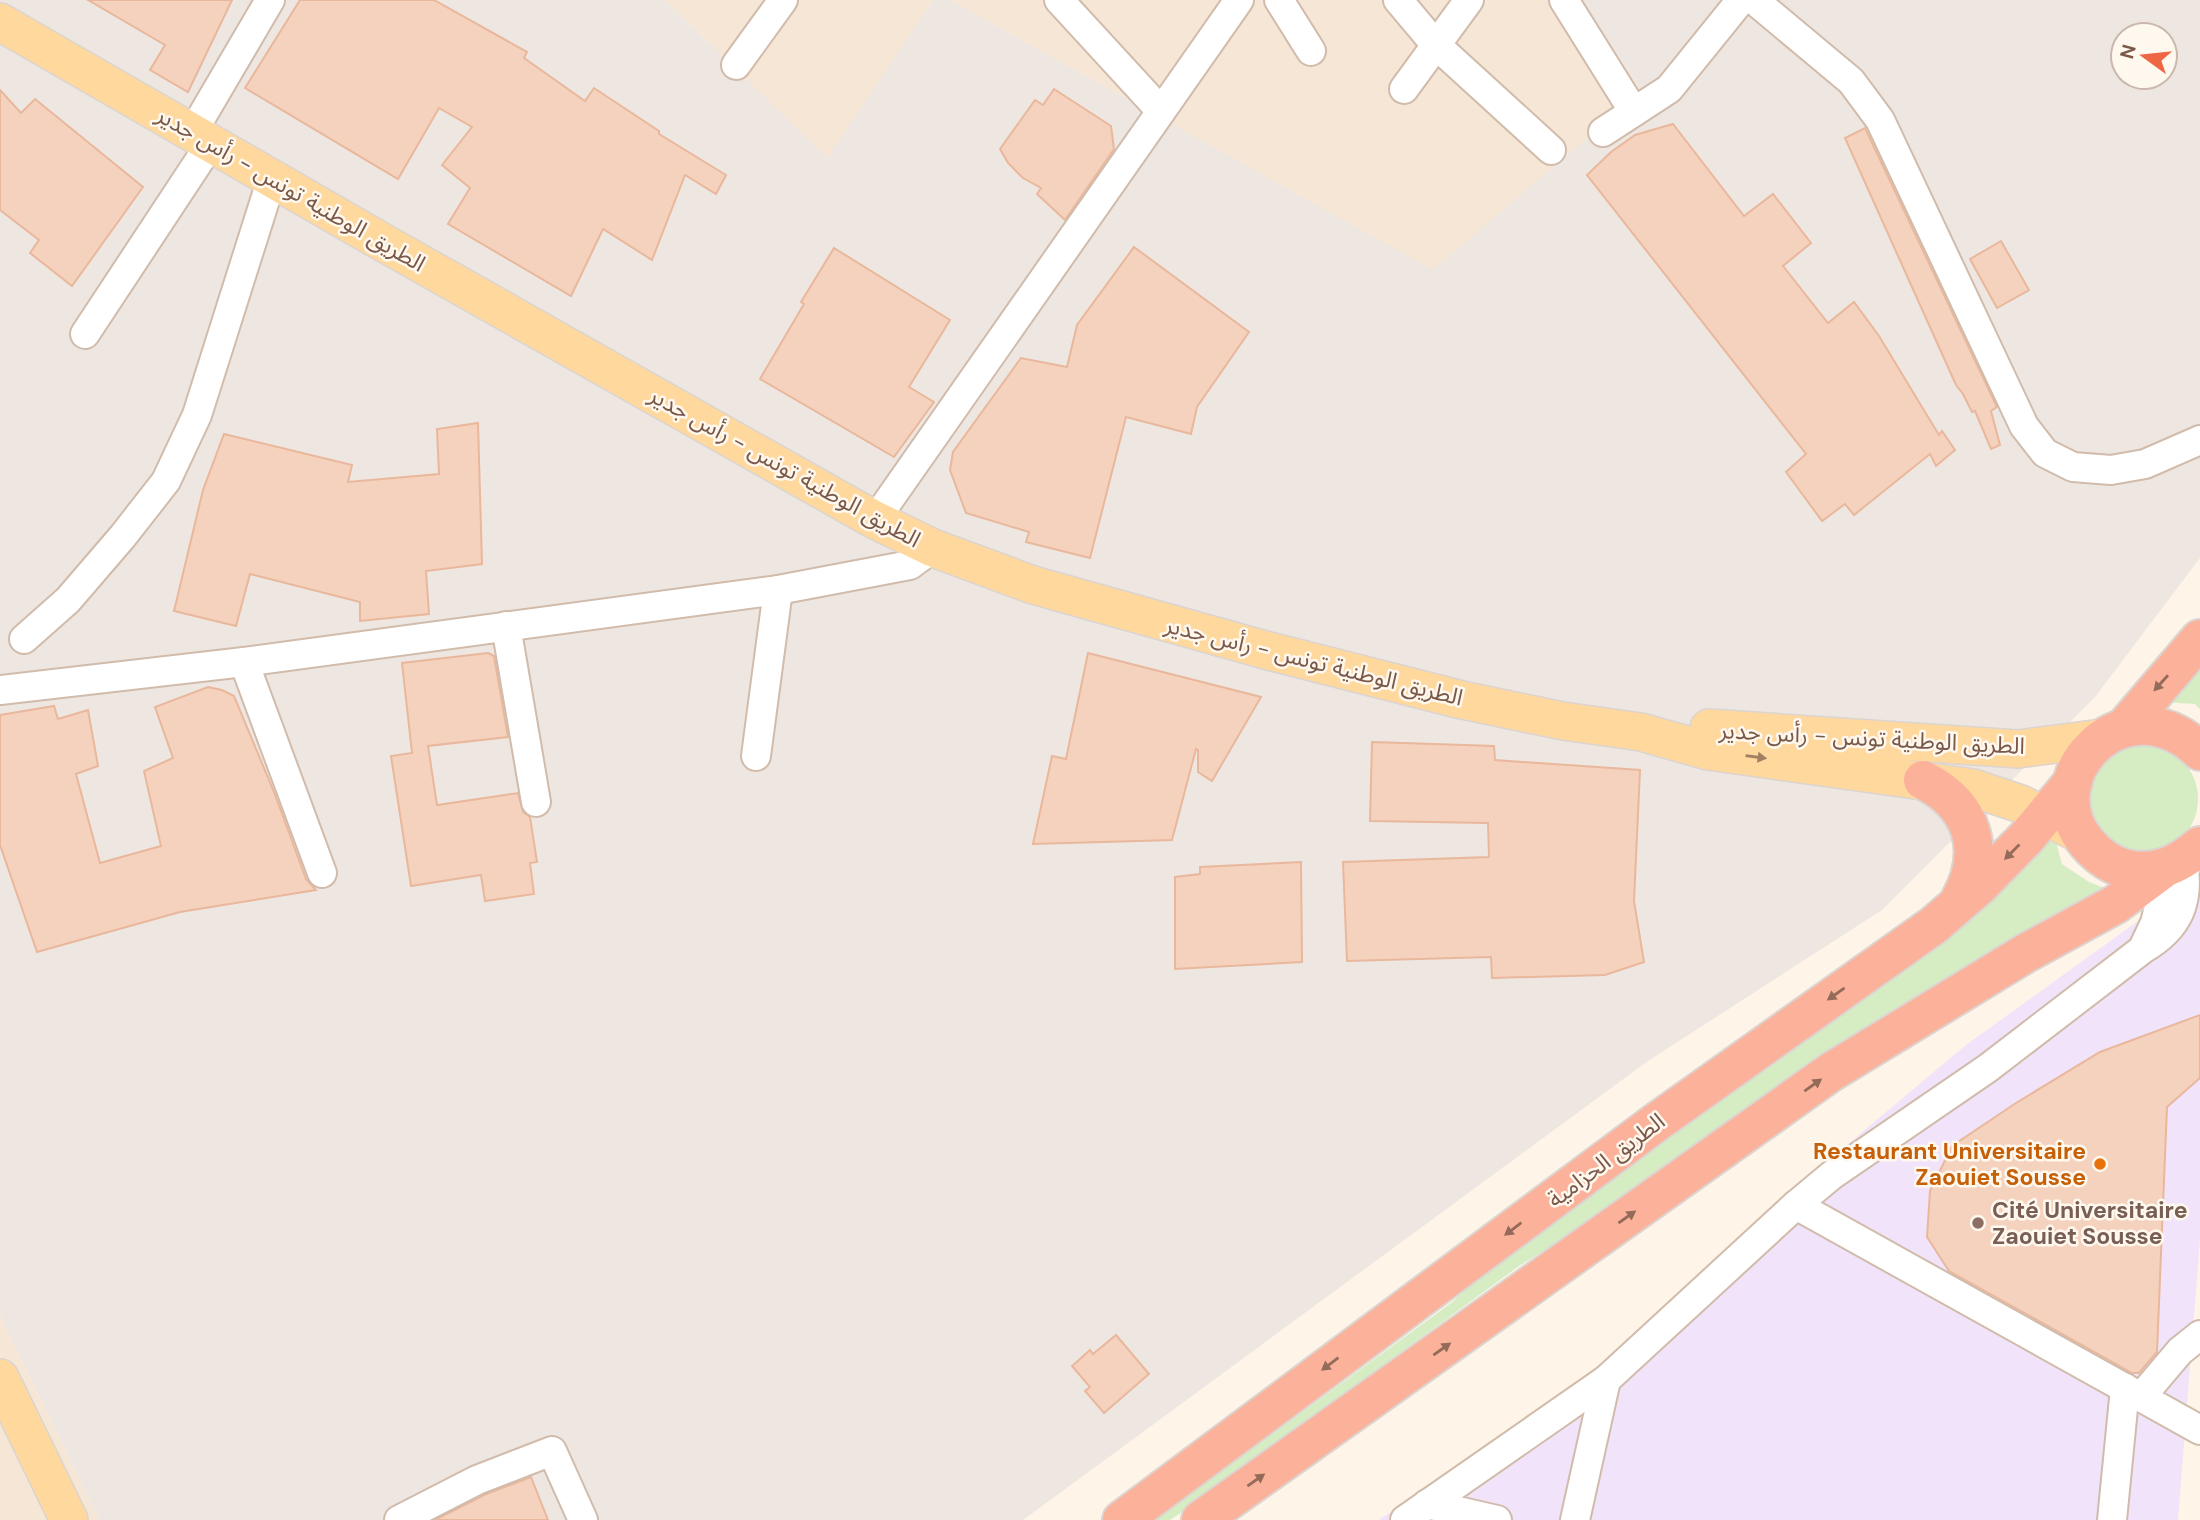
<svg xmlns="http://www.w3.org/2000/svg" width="2200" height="1520" font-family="'DM Sans','Noto Sans Arabic',sans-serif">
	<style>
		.residential { fill: #f6e6d5 }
		.industrial { fill: #eee7e1; fill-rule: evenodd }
		.education { fill: #f1e4fa }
		.green { fill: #d6edc4 }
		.building { fill: #f5d2bd; stroke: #e9b79c; stroke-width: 2 }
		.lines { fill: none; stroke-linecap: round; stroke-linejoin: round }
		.minor-casing { stroke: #d1bbab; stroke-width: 32 }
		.major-casing { stroke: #dcd4d0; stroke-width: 40 }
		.highway-casing { stroke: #dcd4d0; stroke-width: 42 }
		.minor { stroke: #fff; stroke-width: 28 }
		.major { stroke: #ffd89d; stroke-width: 37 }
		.highway { stroke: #fcb19a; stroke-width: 38 }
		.oneway { fill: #946b59 }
		.oneway2 { fill: #a27f62 }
		.food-dot { fill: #e8710a; stroke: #fff8ef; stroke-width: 2.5 }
		.education-dot { fill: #8d6e63; stroke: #fff8ef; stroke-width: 2.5 }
		.labels { text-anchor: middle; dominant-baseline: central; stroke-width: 5; stroke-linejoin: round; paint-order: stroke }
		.street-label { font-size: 23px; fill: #7a5949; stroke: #fff8ef }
		.food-label { font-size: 23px; font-weight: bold; fill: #c56008; stroke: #fff8ef; text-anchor: end }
		.education-label { font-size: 23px; font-weight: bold; fill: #785e54; stroke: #fff8ef; text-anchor: start }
	</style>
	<rect width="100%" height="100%" fill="#fef4e7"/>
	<!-- residential -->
	<g class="residential">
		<path d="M 665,0 L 933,0 L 828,159 Z"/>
		<path d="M 950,0 L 1581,0 L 1642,91 L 1433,271 Z"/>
		<path d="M 0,1315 L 99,1520 L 0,1520 Z"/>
	</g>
	<!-- industrial -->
	<path class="industrial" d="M 0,0 L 665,0 L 827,158 L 933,0 L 950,0 L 1433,270 L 1642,91 L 1581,0 L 2200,0 L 2200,558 L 2095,697 L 1882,910 L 1648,1061 L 1023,1520 L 99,1520 L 0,1315 ZM 2123,35 L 2165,35 L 2165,77 L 2123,77 Z"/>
	<!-- education -->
	<path class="education" d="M 2200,898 L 2200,1239 L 2178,1520 L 1379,1520 L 1593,1374 L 1774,1206 L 1966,1045 L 2138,921 Z"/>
	<!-- green -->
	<g class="green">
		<path d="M 2200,660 L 2200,709 L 2195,704 L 2162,702 Z"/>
		<circle cx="2144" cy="799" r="54"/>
		<path d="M 2053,831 L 2062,864 L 2089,882 L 2120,894 L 1519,1266 L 1185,1510 L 1170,1520 L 1155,1520 L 1451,1303 L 1507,1252 Z"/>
	</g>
	<!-- building -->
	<g class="building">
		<path d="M 88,0 L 232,0 L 188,92 L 150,70 L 165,45 Z"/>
		<path d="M 300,0 L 434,0 L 527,52 L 524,58 L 585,101 L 594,88 L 659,131 L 659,134 L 726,175 L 716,194 L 685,175 L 652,260 L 603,229 L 571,296 L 448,224 L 470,188 L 442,165 L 472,127 L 439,108 L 398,179 L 245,88 Z"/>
		<path d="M 1054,89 L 1111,126 L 1114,149 L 1065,220 L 1037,194 L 1041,188 L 1023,178 L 1008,163 L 1000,149 L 1035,100 L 1043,105 Z"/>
		<path d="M 0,90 L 21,113 L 35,99 L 143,187 L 72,286 L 30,253 L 39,240 L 0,210 Z"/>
		<path d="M 1673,124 L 1744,216 L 1773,194 L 1811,243 L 1783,266 L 1828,323 L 1854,302 L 1879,336 L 1939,435 L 1942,431 L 1955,450 L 1936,466 L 1930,454 L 1854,515 L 1845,504 L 1822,521 L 1786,472 L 1806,454 L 1587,175 L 1611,152 L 1635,135 Z"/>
		<path d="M 1865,128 L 1997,407 L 1991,411 L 2000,445 L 1991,449 L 1975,411 L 1972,412 L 1963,394 L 1956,385 L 1845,138 Z"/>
		<path d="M 2001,241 L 2029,290 L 1997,308 L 1970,259 Z"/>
		<path d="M 1134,247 L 1249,332 L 1197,407 L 1191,434 L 1126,417 L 1090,558 L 1026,542 L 1029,532 L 966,513 L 950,470 L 953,452 L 1021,358 L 1067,367 L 1077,325 Z"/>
		<path d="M 834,248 L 950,320 L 909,387 L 934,402 L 894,457 L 760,379 L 804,304 L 801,302 Z"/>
		<path d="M 478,423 L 482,564 L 426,571 L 429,614 L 360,621 L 360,602 L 250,574 L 236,626 L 174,611 L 203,490 L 224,434 L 352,465 L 348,482 L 439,474 L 437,429 Z"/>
		<path d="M 488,653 L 494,656 L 508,737 L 428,746 L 437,805 L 518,793 L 523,812 L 530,817 L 537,862 L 530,863 L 534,894 L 485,901 L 481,875 L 411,886 L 391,756 L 412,753 L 402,663 Z"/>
		<path d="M 1088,653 L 1261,697 L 1212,781 L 1198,772 L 1198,750 L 1196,749 L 1172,840 L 1033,844 L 1052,756 L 1066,759 Z"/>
		<path d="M 208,687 L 222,690 L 234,696 L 274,792 L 306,879 L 316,890 L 180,912 L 37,952 L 0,845 L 0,715 L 54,706 L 58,719 L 88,710 L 98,766 L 76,774 L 100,863 L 161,846 L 144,771 L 173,758 L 155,707 Z"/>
		<path d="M 1372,742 L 1494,746 L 1495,760 L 1640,770 L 1634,901 L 1644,962 L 1605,975 L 1492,978 L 1491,957 L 1347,961 L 1343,862 L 1489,857 L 1488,823 L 1370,821 Z"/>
		<path d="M 1301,862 L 1302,962 L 1175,969 L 1175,877 L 1200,874 L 1200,867 Z"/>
		<path d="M 2200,1015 L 2200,1078 L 2167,1107 L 2157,1352 L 2139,1373 L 2132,1373 L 1949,1271 L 1927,1237 L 1930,1191 L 1952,1146 L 2016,1103 L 2100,1052 Z"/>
		<path d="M 1116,1335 L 1149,1374 L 1104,1413 L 1085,1391 L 1090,1387 L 1072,1366 L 1090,1350 L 1093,1354 Z"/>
		<path d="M 531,1477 L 548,1520 L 435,1520 L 484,1495 Z"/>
	</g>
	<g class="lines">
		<!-- minor casing -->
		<g class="minor-casing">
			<g id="minor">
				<path d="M 1059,0 L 1161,111"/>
				<path d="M 1279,0 L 1311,51"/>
				<path d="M 1398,0 L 1435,44 L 1551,150"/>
				<path d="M 1564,0 L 1634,112"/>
				<path d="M 1754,0 L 1851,81 L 1880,120 L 2024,426 L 2045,453 L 2073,467 L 2111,470 L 2145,464 L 2200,440"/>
				<path d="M 736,65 L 783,0"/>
				<path d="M 1404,89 L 1469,0"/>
				<path d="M 1603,132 L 1669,89 L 1741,0"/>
				<path d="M 192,133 L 270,0"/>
				<path d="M 85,334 L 211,143"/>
				<path d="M 875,520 L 1239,0"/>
				<path d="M 506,626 L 536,802"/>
				<path d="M 24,639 L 68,600 L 123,536 L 166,481 L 197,415 L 272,178"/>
				<path d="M 244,662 L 322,873"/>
				<path d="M 0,690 L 244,662 L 778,590 L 910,565 L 933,548"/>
				<path d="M 756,756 L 778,590"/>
				<path d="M 2145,944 L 2155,923 L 2169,867"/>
				<path d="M 1796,1205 L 2200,1430"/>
				<path d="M 2141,1397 L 2180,1351 L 2200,1335"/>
				<path d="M 1427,1504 L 1497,1520"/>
				<path d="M 399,1520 L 477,1480 L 552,1451 L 583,1520"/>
				<path d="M 1405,1520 L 1606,1380 L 1796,1205 L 1832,1175 L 1988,1068 L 2143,949 C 2179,928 2190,902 2183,860"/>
				<path d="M 1575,1520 L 1606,1380"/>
				<path d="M 2112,1520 L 2125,1388"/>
			</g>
		</g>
		<!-- major casing -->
		<g class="major-casing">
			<g id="major">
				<path d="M 0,22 L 384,243 L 875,520 L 933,548 L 1033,585 L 1269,651 L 1462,700 L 1563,721 L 1641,732 L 1708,751 L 1973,788 L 2021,804 L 2072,830"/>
				<path d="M 1709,728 L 2018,749 L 2102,738"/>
				<path d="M 0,1378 L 69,1520"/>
			</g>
		</g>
		<!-- highway casing -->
		<g class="highway-casing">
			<g id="highway">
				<path d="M 2124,728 L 2200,639"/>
				<path d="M 2200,751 C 2124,679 2032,778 2087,843 C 2098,856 2110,865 2127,869 C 2156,875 2178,865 2200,846"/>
				<path d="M 1923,780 C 1973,805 1987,851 1960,900"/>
				<path d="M 1122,1520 L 1658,1121 L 1934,925 L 1979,886 L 2026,838 L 2073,782"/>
				<path d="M 1201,1520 L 1831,1072 L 2026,953 L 2116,904 L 2163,869"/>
			</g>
		</g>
		<!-- minor -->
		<use href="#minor" class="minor"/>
		<!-- major -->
		<use href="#major" class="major"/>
		<!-- highway -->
		<use href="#highway" class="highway"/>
	</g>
	<!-- one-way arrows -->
	<defs><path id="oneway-solid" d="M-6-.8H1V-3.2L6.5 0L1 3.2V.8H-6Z" transform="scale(1.75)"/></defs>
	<g class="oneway">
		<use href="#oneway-solid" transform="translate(2161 683) rotate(132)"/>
		<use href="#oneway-solid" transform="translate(2012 852) rotate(135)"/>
		<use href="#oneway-solid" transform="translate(1836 994) rotate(145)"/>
		<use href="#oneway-solid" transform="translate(1813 1085) rotate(-35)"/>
		<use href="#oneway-solid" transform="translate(1627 1217) rotate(-35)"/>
		<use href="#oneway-solid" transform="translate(1513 1229) rotate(143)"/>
		<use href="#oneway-solid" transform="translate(1442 1349) rotate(-35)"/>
		<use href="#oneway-solid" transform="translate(1330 1364) rotate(143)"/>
		<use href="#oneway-solid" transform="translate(1256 1480) rotate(-35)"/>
	</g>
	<use class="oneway2" href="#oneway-solid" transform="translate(1756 757) rotate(8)"/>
	<!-- markers -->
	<circle class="food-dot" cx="2100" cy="1164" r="7"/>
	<circle class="education-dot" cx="1978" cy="1223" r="7"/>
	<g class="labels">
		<!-- street labels -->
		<g class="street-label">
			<text transform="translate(291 189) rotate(30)">الطريق الوطنية تونس - رأس جدير</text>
			<text transform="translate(785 467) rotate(29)">الطريق الوطنية تونس - رأس جدير</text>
			<text transform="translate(1314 661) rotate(14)">الطريق الوطنية تونس - رأس جدير</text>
			<text transform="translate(1872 738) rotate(3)">الطريق الوطنية تونس - رأس جدير</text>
			<text transform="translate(1606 1160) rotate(-37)">الطريق الحزامية</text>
		</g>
		<!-- food labels -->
		<g class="food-label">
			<text x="2086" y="1151">Restaurant Universitaire<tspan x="2086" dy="26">Zaouiet Sousse</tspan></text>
		</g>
		<!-- education labels -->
		<g class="education-label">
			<text x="1992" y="1210">Cité Universitaire<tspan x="1992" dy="26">Zaouiet Sousse</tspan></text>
		</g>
	</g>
	<!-- north arrow -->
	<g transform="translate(2144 56) rotate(285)"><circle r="33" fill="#fff8ef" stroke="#cab8ad" stroke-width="2"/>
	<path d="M0-5L12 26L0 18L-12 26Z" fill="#ef6645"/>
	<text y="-10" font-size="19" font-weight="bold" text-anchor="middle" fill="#7a5949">N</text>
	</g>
</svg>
